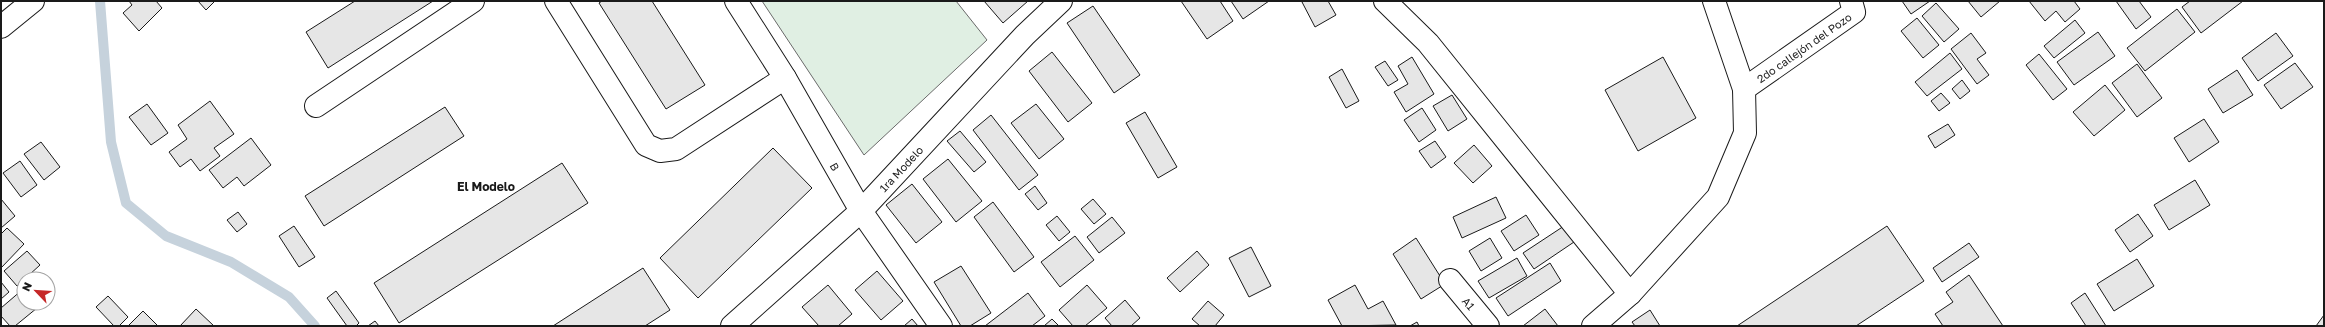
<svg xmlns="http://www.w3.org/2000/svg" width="2325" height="327" font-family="'Golos Text',sans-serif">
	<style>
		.green { fill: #e0efe3; stroke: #6a6a6a }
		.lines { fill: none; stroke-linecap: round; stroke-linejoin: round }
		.stream { stroke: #c6d2dc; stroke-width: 10 }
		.building { fill: #e6e6e6; stroke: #1a1a1a }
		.minor-casing { stroke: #1a1a1a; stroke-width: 24 }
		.minor { stroke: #fff; stroke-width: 22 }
		.labels { text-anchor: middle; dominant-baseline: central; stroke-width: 3; stroke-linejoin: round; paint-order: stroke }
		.street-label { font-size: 11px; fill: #1a1a1a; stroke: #fff }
		.neighbourhood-label { font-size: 12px; font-weight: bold; fill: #1a1a1a; stroke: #fff }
	</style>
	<rect width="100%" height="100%" fill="#fff"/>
	<!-- green -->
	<path class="green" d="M 762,1 L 956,1 L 987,40 L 864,155 Z"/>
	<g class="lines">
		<!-- stream -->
		<path class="stream" d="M 100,1 L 111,142 L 126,203 L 166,236 L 231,262 L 289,297 L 315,326"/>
	</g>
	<!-- building -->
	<g class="building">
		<path d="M 129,1 L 156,1 L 162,8 L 139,31 L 123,13 L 132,5 Z"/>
		<path d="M 198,1 L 215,1 L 206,10 Z"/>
		<path d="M 355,1 L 433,1 L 328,68 L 306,32 Z"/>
		<path d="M 602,1 L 652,1 L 705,85 L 666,109 L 599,3 Z"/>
		<path d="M 984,1 L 1028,1 L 1003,23 Z"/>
		<path d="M 1181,1 L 1220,1 L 1233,21 L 1207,39 Z"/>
		<path d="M 1231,1 L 1269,1 L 1243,19 Z"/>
		<path d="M 1304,1 L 1328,1 L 1336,15 L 1315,27 L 1302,2 Z"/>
		<path d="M 1902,1 L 1930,1 L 1911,14 Z"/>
		<path d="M 1968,1 L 2000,1 L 1981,17 Z"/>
		<path d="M 2029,1 L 2074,1 L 2080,9 L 2065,22 L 2056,11 L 2045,21 Z"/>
		<path d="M 2116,1 L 2139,1 L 2151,17 L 2136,29 Z"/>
		<path d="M 2190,1 L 2243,1 L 2201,33 L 2182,7 Z"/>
		<path d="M 1936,3 L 1959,29 L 1944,42 L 1922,16 Z"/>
		<path d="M 1093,6 L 1140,75 L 1114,93 L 1067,23 Z"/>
		<path d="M 2177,9 L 2195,32 L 2145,71 L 2127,48 Z"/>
		<path d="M 1917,18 L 1939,45 L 1923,58 L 1901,31 Z"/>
		<path d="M 2075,20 L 2085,33 L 2054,58 L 2044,46 Z"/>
		<path d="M 2098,32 L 2115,56 L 2074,85 L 2057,62 Z"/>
		<path d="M 1971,33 L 1986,53 L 1977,59 L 1989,75 L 1977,84 L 1951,49 Z"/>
		<path d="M 2276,33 L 2293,56 L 2258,81 L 2242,58 Z"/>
		<path d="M 1052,52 L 1092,103 L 1068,122 L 1029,71 Z"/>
		<path d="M 1950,53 L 1962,69 L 1927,96 L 1915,82 Z"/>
		<path d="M 2039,54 L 2067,89 L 2053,100 L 2026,65 Z"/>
		<path d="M 1412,57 L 1434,94 L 1406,112 L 1394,92 L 1408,84 L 1398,66 Z"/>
		<path d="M 1663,57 L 1696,118 L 1638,151 L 1605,90 Z"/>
		<path d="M 1385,61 L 1398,80 L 1388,86 L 1375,67 Z"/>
		<path d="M 2295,63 L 2313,87 L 2281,109 L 2264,85 Z"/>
		<path d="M 2137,64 L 2162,98 L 2137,117 L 2112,83 Z"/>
		<path d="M 1342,69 L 1359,101 L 1346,108 L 1329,77 Z"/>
		<path d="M 2237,70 L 2253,95 L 2223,113 L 2208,89 Z"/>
		<path d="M 1962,80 L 1970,91 L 1960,99 L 1952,89 Z"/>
		<path d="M 2105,85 L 2125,110 L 2094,136 L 2073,112 Z"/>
		<path d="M 1941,93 L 1950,103 L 1939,111 L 1931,101 Z"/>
		<path d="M 1452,95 L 1467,119 L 1448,131 L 1433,106 Z"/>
		<path d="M 210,101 L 234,134 L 214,148 L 220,156 L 200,171 L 191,159 L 180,167 L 169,152 L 187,139 L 178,125 Z"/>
		<path d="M 147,104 L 168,133 L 151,145 L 129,117 Z"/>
		<path d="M 1036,104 L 1064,139 L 1039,159 L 1011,123 Z"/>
		<path d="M 445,107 L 464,136 L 324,226 L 305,196 Z"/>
		<path d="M 1422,108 L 1436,130 L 1419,142 L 1404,120 Z"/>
		<path d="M 1145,112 L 1177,167 L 1158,178 L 1126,123 Z"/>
		<path d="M 991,115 L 1038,175 L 1019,190 L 973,130 Z"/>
		<path d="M 2204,119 L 2219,142 L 2189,162 L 2174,138 Z"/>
		<path d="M 1948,124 L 1955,135 L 1935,148 L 1928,136 Z"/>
		<path d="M 960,131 L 986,162 L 974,172 L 947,141 Z"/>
		<path d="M 251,138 L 271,165 L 244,186 L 237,177 L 223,188 L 209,170 Z"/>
		<path d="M 1435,141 L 1446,157 L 1431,168 L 1419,151 Z"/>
		<path d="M 41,142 L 60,167 L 44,180 L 24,154 Z"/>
		<path d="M 1474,145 L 1492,166 L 1473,183 L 1454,163 Z"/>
		<path d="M 773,148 L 812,188 L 698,298 L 660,258 Z"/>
		<path d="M 948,159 L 982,201 L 956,222 L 923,179 Z"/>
		<path d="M 20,161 L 37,185 L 21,197 L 3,173 Z"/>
		<path d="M 562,163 L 588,203 L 399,323 L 374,283 Z"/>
		<path d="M 2195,180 L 2210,205 L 2169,230 L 2154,205 Z"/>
		<path d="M 912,184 L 942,222 L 916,243 L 886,205 Z"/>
		<path d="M 1035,186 L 1047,203 L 1038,210 L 1025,194 Z"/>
		<path d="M 1496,197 L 1506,218 L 1462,238 L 1453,217 Z"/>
		<path d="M 1,199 L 15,216 L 1,228 Z"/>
		<path d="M 1093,199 L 1106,214 L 1094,224 L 1081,209 Z"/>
		<path d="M 993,202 L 1034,257 L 1014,272 L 974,217 Z"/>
		<path d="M 238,212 L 247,224 L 237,232 L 227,220 Z"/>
		<path d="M 2138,214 L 2153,236 L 2130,252 L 2115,230 Z"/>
		<path d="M 1526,215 L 1539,235 L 1514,251 L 1501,231 Z"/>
		<path d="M 1057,216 L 1070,232 L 1059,241 L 1046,225 Z"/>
		<path d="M 1112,217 L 1125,233 L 1099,253 L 1087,237 Z"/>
		<path d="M 294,226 L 315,257 L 299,267 L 279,236 Z"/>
		<path d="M 1564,226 L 1574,242 L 1534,269 L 1523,253 Z"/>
		<path d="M 1887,226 L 1924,281 L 1856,326 L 1737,326 Z"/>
		<path d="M 7,228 L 24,244 L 1,268 L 1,234 Z"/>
		<path d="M 1075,236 L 1094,260 L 1060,287 L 1041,262 Z"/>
		<path d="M 1416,238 L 1445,284 L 1421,299 L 1393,254 Z"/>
		<path d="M 1490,238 L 1502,258 L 1481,271 L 1469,251 Z"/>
		<path d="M 1969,243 L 1979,257 L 1942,282 L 1933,268 Z"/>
		<path d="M 1251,247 L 1271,286 L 1249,297 L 1229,258 Z"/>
		<path d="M 27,251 L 40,265 L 17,286 L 4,271 Z"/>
		<path d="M 1197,251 L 1209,265 L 1180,292 L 1167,278 Z"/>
		<path d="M 1517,258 L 1527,276 L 1489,298 L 1478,281 Z"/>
		<path d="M 2137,259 L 2154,286 L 2114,311 L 2097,284 Z"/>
		<path d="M 1550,263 L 1561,281 L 1508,316 L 1496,298 Z"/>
		<path d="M 961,266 L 991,313 L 970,326 L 961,326 L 934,282 Z"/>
		<path d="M 643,268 L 670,310 L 645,326 L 553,326 Z"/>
		<path d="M 877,271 L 903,301 L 881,320 L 855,290 Z"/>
		<path d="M 1969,275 L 2003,326 L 1943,326 L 1935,314 L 1953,302 L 1946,292 Z"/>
		<path d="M 1,282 L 9,292 L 1,299 Z"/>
		<path d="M 828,285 L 852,314 L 838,326 L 819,326 L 802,307 Z"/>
		<path d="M 1087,285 L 1107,308 L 1085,326 L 1073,326 L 1059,310 Z"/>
		<path d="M 1355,285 L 1368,309 L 1383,301 L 1396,325 L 1342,326 L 1328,300 Z"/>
		<path d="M 22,290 L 24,303 L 32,303 L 37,308 L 15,326 L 10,326 L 1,316 L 1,308 Z"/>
		<path d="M 336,291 L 359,323 L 356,326 L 347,326 L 327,298 Z"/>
		<path d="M 1028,293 L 1045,316 L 1032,326 L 985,326 Z"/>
		<path d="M 2085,293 L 2106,326 L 2086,326 L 2071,303 Z"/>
		<path d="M 108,296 L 128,317 L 119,326 L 114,326 L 96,307 Z"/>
		<path d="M 1125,300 L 1140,318 L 1131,326 L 1112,326 L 1105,318 Z"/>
		<path d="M 1208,301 L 1224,315 L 1215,326 L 1200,326 L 1192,319 Z"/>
		<path d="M 196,309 L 214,326 L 180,326 Z"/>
		<path d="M 1545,309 L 1558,326 L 1523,326 Z"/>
		<path d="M 1650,310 L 1660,326 L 1635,326 L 1632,322 Z"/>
		<path d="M 143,311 L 158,326 L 128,326 Z"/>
		<path d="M 2324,315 L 2324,326 L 2316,326 Z"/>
		<path d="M 912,319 L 918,326 L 904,326 Z"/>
		<path d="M 1052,319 L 1059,326 L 1044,326 Z"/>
		<path d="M 375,321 L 379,326 L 368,326 Z"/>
		<path d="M 1417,322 L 1419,326 L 1410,326 Z"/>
	</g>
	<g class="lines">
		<!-- minor casing -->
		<g class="minor-casing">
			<g id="minor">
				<path d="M 556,1 L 646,145 L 660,151 L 676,149 L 785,78"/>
				<path id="s1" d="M 736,1 L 785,78 L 861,211 L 941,326"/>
				<path d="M 1385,1 L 1428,43 L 1630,294"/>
				<path d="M 1,27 L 33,1"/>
				<path id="s2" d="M 1744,89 L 1854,12 L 1851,1"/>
				<path d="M 316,106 L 473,1"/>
				<path id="s3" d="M 1450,280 L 1488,326"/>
				<path id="s4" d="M 732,326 L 861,211 L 1025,35 L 1061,1"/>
				<path d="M 1593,326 L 1630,294 L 1718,197 L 1745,133 L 1744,89 L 1714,1"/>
			</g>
		</g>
		<!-- minor -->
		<use href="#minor" class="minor"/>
	</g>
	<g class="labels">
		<!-- street labels -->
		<g class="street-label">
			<text stroke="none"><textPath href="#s2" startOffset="73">2do callejón del Pozo</textPath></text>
			<text stroke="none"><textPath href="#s1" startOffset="193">B</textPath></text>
			<text stroke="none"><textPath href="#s4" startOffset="231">1ra Modelo</textPath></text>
			<text stroke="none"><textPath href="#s3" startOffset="30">A1</textPath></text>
		</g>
		<!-- neighbourhood labels -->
		<g class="neighbourhood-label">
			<text x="486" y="186">El Modelo</text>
		</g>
	</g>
	<!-- border -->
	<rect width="2325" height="327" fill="none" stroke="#1a1a1a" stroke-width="4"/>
	<!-- north arrow -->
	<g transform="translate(36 291) rotate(295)"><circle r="19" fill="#ffffff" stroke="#a3a3a3"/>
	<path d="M0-3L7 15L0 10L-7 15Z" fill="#c62828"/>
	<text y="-6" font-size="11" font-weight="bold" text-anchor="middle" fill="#1a1a1a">N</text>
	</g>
</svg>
